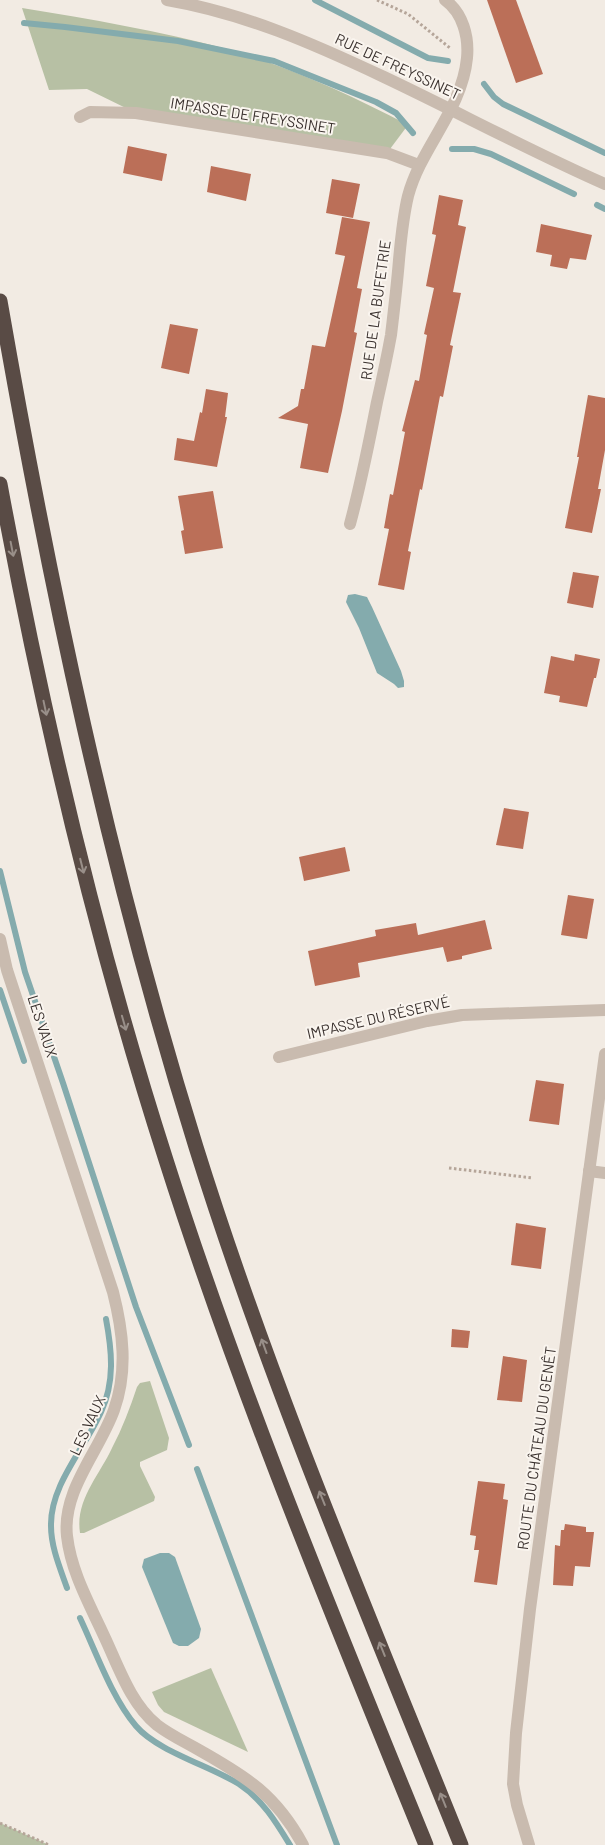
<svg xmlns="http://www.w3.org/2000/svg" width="605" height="1845" font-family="Barlow,sans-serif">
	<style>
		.green { fill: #b7c0a4 }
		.water { fill: #84abad }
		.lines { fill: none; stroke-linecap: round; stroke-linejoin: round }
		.stream { stroke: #84abad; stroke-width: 6 }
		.building { fill: #bb6f58 }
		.path { stroke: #b5a599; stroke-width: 3; stroke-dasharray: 2.5 2.5; stroke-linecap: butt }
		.minor { stroke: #c9bbaf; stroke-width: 12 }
		.highway { stroke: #594b45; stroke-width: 15 }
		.oneway { stroke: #998f89 }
		.labels { text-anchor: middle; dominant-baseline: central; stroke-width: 4; stroke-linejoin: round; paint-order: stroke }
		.street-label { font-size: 15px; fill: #39302d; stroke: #faf5ef }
	</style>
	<rect width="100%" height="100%" fill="#f2ebe3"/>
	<!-- green -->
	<g class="green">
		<path d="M 22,8 C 91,19 159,31 227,49 C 290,67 350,95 408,125 L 387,153 L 136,113 L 87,89 L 49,90 Z"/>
		<path d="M 150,1381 L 169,1438 L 167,1450 L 140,1462 L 140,1466 L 155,1497 L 154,1501 L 84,1533 L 80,1533 C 75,1500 99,1476 112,1448 C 122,1429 130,1408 137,1387 L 140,1383 Z"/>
		<path d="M 211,1668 L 248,1752 L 164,1712 L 158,1705 L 152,1692 Z"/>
		<path d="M 0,1823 L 49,1845 L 0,1845 Z"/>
	</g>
	<!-- water -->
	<g class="water">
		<path d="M 355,594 L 367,597 L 372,607 L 401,671 L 404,681 L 404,687 L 398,688 L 394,684 L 377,673 L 359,628 L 346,602 L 348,595 Z"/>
		<path d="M 160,1553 L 169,1553 L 175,1557 L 201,1629 L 199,1638 L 188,1646 L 179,1646 L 173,1643 L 142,1567 L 144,1559 Z"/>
	</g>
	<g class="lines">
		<!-- stream -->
		<g class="stream">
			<path d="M 315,0 L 428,58 L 448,61"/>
			<path d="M 24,23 L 65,27 L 178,41 L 274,61 L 376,102 L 396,113 L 413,133"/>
			<path d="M 484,84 L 494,97 L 503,104 L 605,153"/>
			<path d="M 452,149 L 474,149 L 491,154 L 574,194"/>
			<path d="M 597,205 L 605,209"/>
			<path d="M 0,871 L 25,972 L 63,1083 L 136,1307 L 189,1445"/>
			<path d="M 0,990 L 24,1061"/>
			<path d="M 197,1469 L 337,1845"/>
			<path d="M 67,1588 C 60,1568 51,1547 51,1526 C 50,1485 85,1448 101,1412 C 115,1382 112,1351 106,1319"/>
			<path d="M 80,1618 C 96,1652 112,1698 136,1726 C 157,1751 210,1766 239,1784 C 262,1799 276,1822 290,1845"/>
		</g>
	</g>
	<!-- building -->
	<g class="building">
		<path d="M 487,0 L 516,0 L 543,74 L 516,83 Z"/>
		<path d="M 128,146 L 167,154 L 162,181 L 123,173 Z"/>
		<path d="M 211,166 L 251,174 L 246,201 L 207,192 Z"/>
		<path d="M 332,179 L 360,184 L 353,218 L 326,213 Z"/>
		<path d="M 439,195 L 463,200 L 458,225 L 466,227 L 453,292 L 461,293 L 450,345 L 453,346 L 443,397 L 440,396 L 422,490 L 420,489 L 408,551 L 411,552 L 404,590 L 378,585 L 389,529 L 384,528 L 390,494 L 393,495 L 405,432 L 402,431 L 415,380 L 419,381 L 427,335 L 424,334 L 434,288 L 426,286 L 436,235 L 432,234 Z"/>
		<path d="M 342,217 L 370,222 L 357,288 L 362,289 L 354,332 L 357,333 L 342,411 L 328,473 L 300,468 L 308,424 L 278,418 L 298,406 L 301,389 L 304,389 L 312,345 L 325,347 L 345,256 L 335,254 Z"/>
		<path d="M 541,224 L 592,235 L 586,260 L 570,258 L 567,269 L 550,266 L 552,255 L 536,252 Z"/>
		<path d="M 170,324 L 198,329 L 189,374 L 161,368 Z"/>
		<path d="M 206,389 L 228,393 L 225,417 L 227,417 L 217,467 L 174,460 L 177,438 L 194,441 L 200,412 L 202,413 Z"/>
		<path d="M 588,395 L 605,398 L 605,450 L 598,489 L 601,489 L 592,533 L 565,528 L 579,457 L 577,457 Z"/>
		<path d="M 213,491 L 223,548 L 185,554 L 181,531 L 184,530 L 178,496 Z"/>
		<path d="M 573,572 L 599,576 L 593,608 L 567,603 Z"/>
		<path d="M 575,654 L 600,659 L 596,678 L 594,678 L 587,707 L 559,702 L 560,696 L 544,693 L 551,656 L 574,661 Z"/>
		<path d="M 504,808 L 529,812 L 523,849 L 496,845 Z"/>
		<path d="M 345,847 L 350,871 L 304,881 L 299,857 Z"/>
		<path d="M 568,895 L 594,899 L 587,939 L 561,935 Z"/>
		<path d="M 485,920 L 492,949 L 462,956 L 462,959 L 447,962 L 443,947 L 358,963 L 360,977 L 315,986 L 308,951 L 376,936 L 375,930 L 416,923 L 418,935 Z"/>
		<path d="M 536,1080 L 564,1084 L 559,1125 L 529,1121 Z"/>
		<path d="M 516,1223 L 546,1228 L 541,1269 L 511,1265 Z"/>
		<path d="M 452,1329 L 470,1331 L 468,1348 L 451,1347 Z"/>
		<path d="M 503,1356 L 527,1360 L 522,1402 L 497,1400 Z"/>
		<path d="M 478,1481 L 505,1484 L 503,1499 L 508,1500 L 497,1585 L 474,1582 L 479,1550 L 474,1550 L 476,1536 L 470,1535 Z"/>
		<path d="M 565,1524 L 586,1527 L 586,1532 L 594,1532 L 590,1567 L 575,1566 L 573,1586 L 553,1585 L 555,1545 L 560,1546 L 561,1530 L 564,1530 Z"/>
	</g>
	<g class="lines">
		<!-- path -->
		<g class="path">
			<path d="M 377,0 L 408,14 L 450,48"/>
			<path d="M 449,1168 L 533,1178"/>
			<path d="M 0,1823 L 49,1845"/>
		</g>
		<!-- minor -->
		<g class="minor">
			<path d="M 167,0 C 244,13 314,44 384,77 C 458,112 530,151 605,184"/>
			<path d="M 80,117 L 90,112 L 136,113 L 387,153 L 419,165"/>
			<path d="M 350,524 C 361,483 369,443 377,402 C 382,380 387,357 391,335 C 394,310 397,285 399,260 C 401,238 403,217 408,196 C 421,147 462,110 467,58 C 469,37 463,13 445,0"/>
			<path d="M 0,939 L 7,970 L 113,1292 C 123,1331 128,1371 114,1410 C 99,1452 62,1490 67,1536 C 71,1572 90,1605 105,1638 C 119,1668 131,1704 157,1725 C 170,1735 185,1742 199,1750 C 247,1777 276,1795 303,1845"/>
			<path d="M 279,1057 L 427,1021 L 462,1015 L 605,1010"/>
			<path d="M 589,1171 L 605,1173"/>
			<path d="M 529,1845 L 517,1805 L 513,1784 L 516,1733 L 530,1609 L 605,1054"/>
		</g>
		<!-- highway -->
		<g class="highway">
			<path d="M 0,301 C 50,588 109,868 196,1147 C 270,1384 368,1614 461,1845"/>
			<path d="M 0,484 C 42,712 95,939 166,1160 C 240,1393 334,1619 426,1845"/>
		</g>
	</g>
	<!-- one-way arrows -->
	<defs><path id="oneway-shaft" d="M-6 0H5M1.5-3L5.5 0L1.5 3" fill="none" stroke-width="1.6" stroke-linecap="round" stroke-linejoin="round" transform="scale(1.25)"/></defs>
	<g class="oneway">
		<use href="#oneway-shaft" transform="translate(12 549) rotate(79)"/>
		<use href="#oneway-shaft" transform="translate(45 708) rotate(78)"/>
		<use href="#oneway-shaft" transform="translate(82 866) rotate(76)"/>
		<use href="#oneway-shaft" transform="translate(124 1023) rotate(74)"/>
		<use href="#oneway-shaft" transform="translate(264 1346) rotate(-110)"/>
		<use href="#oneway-shaft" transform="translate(322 1498) rotate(-112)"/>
		<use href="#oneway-shaft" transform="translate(382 1649) rotate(-112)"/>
		<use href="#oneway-shaft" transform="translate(443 1800) rotate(-112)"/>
	</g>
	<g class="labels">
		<!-- street labels -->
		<g class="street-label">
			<text transform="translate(398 66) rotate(25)">RUE DE FREYSSINET</text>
			<text transform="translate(253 115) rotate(9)">IMPASSE DE FREYSSINET</text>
			<text transform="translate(375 310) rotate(-82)">RUE DE LA BUFETRIE</text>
			<text transform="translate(378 1017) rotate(-13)">IMPASSE DU RÉSERVÉ</text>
			<text transform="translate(43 1026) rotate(72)">LES VAUX</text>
			<text transform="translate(87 1425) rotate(-65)">LES VAUX</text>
			<text transform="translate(536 1448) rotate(-82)">ROUTE DU CHÂTEAU DU GENÊT</text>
		</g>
	</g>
</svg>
